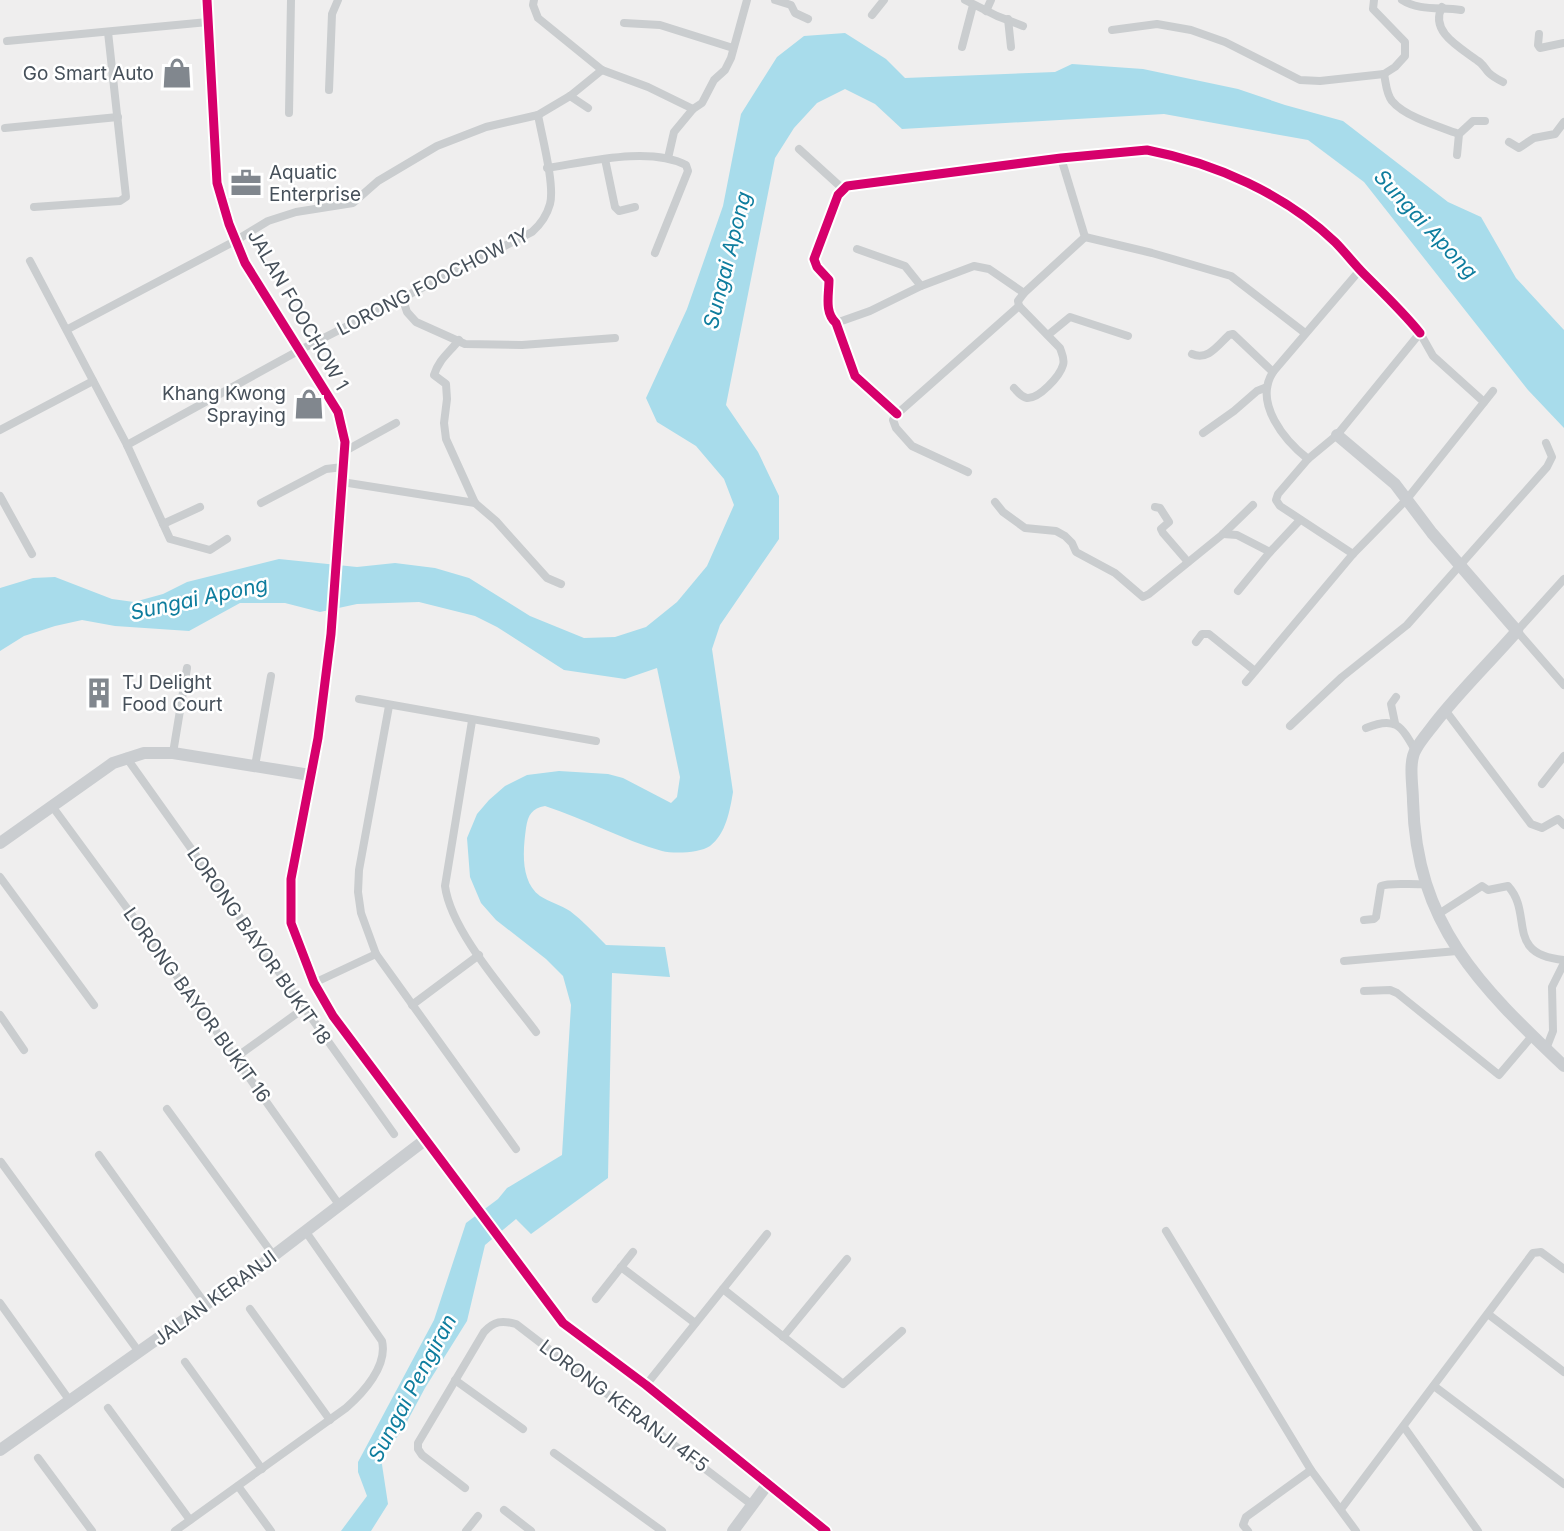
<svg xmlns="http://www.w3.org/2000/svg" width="1564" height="1531" font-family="Inter,sans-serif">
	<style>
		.water { fill: #a8dceb }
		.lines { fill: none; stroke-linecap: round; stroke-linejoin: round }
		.street { stroke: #cacdcf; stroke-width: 8 }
		.secondary { stroke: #cacdd0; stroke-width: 12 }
		.cycleway-casing { stroke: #fff; stroke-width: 13 }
		.cycleway { stroke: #d6006c; stroke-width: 9 }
		.labels { text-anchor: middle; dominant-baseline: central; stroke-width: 5; stroke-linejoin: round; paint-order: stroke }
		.poi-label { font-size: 19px; fill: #46505a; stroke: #fff; text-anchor: end }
		.street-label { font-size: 19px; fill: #46505a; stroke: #fff }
		.water-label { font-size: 21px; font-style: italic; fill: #0e7d9e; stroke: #fff }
	</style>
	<rect width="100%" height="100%" fill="#efeeee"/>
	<!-- water -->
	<path class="water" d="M 845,33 L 886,59 L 905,78 L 1055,72 L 1072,64 L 1143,69 L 1238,89 L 1285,105 L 1343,121 L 1448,202 L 1481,217 L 1516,278 L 1564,330 L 1564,428 L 1528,390 L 1364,182 L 1308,140 L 1164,114 L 902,129 L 875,104 L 845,89 L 817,103 L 794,128 L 775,158 L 726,405 L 758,452 L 779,496 L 779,539 L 720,625 L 712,649 L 733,792 C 730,810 726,834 710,846 C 700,853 674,854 662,851 C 623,840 585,819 545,806 C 532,808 528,815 526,828 C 523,850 520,881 540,896 C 549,902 561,905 570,911 C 583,921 594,933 606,945 L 665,947 L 670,977 L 612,973 L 608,1178 L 531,1234 L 516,1219 L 485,1245 L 467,1321 L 425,1388 L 403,1429 L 381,1458 L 388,1504 L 371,1531 L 341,1531 L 367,1496 L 358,1472 L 358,1462 L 434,1320 L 466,1223 L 498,1199 L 507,1188 L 562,1155 L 571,1005 L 563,976 L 546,959 L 496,920 L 481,903 L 470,877 L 467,838 L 477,814 L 489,800 L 505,786 L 527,775 L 559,771 L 608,774 L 623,778 L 671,803 L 677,797 L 680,777 L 657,668 L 625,679 L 564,670 L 497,627 L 475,616 L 419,602 L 357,604 L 320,612 L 285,603 L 240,603 L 189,631 L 115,626 L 82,620 L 55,626 L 24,636 L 0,651 L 0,588 L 33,578 L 55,577 L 112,599 L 134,602 L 163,594 L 187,582 L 279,559 L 357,567 L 395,563 L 435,568 L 469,578 L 530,616 L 584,638 L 615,637 L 646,627 L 677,602 L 707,566 L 734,505 L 724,479 L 696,446 L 657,422 L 646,398 L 687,309 L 723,206 L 741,114 L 777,57 L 804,36 Z"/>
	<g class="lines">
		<!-- street -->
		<g class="street">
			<path d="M 534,0 L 533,5 L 538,18 L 602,70"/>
			<path d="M 775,0 L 791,5 L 795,13 L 808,19"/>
			<path d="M 965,0 L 997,16 L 1023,26"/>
			<path d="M 1402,0 C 1419,11 1440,7 1461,10"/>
			<path d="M 1442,7 C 1429,32 1461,48 1478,61 C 1483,64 1485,69 1489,73 C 1493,77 1499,80 1503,82"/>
			<path d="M 986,11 L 991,0"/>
			<path d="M 872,15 L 884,0"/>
			<path d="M 1008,19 L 1011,47"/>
			<path d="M 624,23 L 660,25 L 733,48"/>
			<path d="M 1112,30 L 1157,24 L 1191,30 L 1225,42 L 1300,80 L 1320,81 L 1384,74 L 1395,67 L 1405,56 L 1405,42 L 1373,9 L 1374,0"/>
			<path d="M 1539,34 L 1538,45 L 1540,48 L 1564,43"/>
			<path d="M 7,41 L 208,22"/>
			<path d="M 962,47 L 973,5"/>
			<path d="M 1384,74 C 1386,83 1386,93 1392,101 C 1405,117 1440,127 1459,134"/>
			<path d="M 329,90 L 332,14 L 338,0"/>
			<path d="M 570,96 L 588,108"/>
			<path d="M 289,113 L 291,0"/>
			<path d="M 5,128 L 118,117"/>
			<path d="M 1509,142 L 1519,148 L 1534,138 L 1555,134 L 1564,122"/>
			<path d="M 799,149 L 843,189"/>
			<path d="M 1457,155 L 1459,134 L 1473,121 L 1485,121"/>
			<path d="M 668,158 L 674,132 L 693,109 L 702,103 L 714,80 L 725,70 L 731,58 L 747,0"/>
			<path d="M 1061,158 L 1085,237"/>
			<path d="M 605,159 L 615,207 L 619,211 L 635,207"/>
			<path d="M 547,168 C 587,162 649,146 686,165 L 688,171 L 655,253"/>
			<path d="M 34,207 L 120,201 L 126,197 L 108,32"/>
			<path d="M 1085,237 L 1152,253 L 1231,276 L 1305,333"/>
			<path d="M 857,249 L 905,266 L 921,286"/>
			<path d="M 30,261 L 127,445 L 170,539 L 210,550 L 227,539"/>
			<path d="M 402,297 L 407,312 L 416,322 L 465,344 L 522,345 L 615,338"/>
			<path d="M 836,323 L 870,311 L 921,286 L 974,266 L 989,269 L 1024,293"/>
			<path d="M 68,329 L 235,241 L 268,221 L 296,212 L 353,203 L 378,181 L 437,146 L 486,127 L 538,115 L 570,96 L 602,70 L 648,87 L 693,109"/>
			<path d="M 1048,335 L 1070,317 L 1128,336"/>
			<path d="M 459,340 C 449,353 439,359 434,375 L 446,384 L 447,399 L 444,423 L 446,439 L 475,503 L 496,521 L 547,578 L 561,584"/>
			<path d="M 1192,354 C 1208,361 1218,345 1229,335 L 1233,334 L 1273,372"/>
			<path d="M 1014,388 C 1018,392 1021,397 1027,398 C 1039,399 1060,376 1063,365 C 1065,359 1062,354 1060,348 L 1019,306 L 1018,301 L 1024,293 L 1085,237"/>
			<path d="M 897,414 L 855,376 L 836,323 C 824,312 829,295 829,280 L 817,267 L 814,259 L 838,195 L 847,186 L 1061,158 L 1147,150 C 1215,163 1285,194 1335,242 C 1345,252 1354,264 1364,274 C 1383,293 1403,312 1420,333"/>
			<path d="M 0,430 L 93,381"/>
			<path d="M 1203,433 L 1234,411 L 1257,391 L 1267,387"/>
			<path d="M 127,445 L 298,351 L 532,232 C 540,225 547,215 550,204 C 555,185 542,137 538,115"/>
			<path d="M 345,451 L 396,423"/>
			<path d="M 1308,459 C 1285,441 1253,403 1273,372 L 1360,270"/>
			<path d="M 968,472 L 912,446 L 896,428 L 893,420 L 897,414 L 1019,306"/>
			<path d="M 342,482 L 475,503"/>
			<path d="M 0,496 L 32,554"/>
			<path d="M 995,502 L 1003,512 L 1025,528 L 1056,531 L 1065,536 L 1072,543 L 1076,552 L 1115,573 L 1143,597 L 1149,594 L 1223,534 L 1253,505"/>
			<path d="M 261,503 L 326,469 L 343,467"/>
			<path d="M 1155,507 L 1160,508 L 1169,522 L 1161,529 L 1163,533 L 1188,562"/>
			<path d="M 163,524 L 200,507"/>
			<path d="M 1223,534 L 1237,535 L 1270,552"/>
			<path d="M 1353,554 L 1280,506 L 1276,500 L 1278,494 L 1308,459 L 1337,435 L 1420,333 L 1433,356 L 1484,402"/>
			<path d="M 1564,579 L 1517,631 L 1564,685"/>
			<path d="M 1238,591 L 1270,552 L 1300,520"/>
			<path d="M 1196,642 L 1202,634 L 1209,634 L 1255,671"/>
			<path d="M 1246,682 L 1353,554 L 1407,499 L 1493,391"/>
			<path d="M 359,699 L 596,741"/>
			<path d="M 389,706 L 359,870 L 358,892 L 361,913 L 376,954 L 516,1149"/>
			<path d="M 1445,710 L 1531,824 L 1542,828 L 1558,819 L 1564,825"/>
			<path d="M 472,721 L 445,886 C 451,932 508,994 536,1032"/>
			<path d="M 1395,723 L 1391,704 L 1396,697"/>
			<path d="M 1290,726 L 1342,677 L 1407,625 L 1547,467 L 1552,457 L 1546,443"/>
			<path d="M 1366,728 C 1395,716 1401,725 1415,750"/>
			<path d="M 173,753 L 187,668"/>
			<path d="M 126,757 L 394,1134"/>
			<path d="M 255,766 L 271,676"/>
			<path d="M 1542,784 L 1564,756"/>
			<path d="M 52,806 L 190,994 L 340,1206"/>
			<path d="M 0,877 L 94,1005"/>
			<path d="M 1437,915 L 1482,886 L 1488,890 L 1508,886 C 1534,914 1504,955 1564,960"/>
			<path d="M 1364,920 L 1374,919 L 1376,917 L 1381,886 C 1389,882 1413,885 1426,884"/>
			<path d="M 1344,961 L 1457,951"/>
			<path d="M 314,983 L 376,954"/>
			<path d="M 1364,991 L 1390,990 L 1397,993 L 1499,1075 L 1532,1036"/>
			<path d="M 412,1005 L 479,955"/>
			<path d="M 0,1015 L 24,1050"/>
			<path d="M 1546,1049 L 1553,1031 L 1552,987 L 1564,963"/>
			<path d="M 235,1058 L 303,1009"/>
			<path d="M 167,1109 L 274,1256"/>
			<path d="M 99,1155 L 206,1305"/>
			<path d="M 1,1162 L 139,1352"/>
			<path d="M 1166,1231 L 1311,1470 L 1356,1531"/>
			<path d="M 621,1267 L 695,1323"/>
			<path d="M 723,1289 L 843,1384 L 902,1331"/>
			<path d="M 596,1299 L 633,1252"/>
			<path d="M 0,1303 L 70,1401"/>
			<path d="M 250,1309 L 330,1420"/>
			<path d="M 1488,1314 L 1564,1372"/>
			<path d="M 783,1337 L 847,1259"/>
			<path d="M 185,1362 L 262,1469"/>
			<path d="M 455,1380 L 523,1429"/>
			<path d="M 646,1385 L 767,1234"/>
			<path d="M 1434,1386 L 1564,1484"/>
			<path d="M 108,1408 L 190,1520"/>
			<path d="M 1404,1427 L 1478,1531"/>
			<path d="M 554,1453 L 662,1531"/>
			<path d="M 38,1458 L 92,1531"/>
			<path d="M 238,1486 L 271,1531"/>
			<path d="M 465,1488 L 422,1455 L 418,1449 L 418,1443 L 484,1332 C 494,1321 502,1320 516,1324 L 751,1504"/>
			<path d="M 1341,1509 L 1533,1253 L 1541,1252 L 1564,1269"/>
			<path d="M 504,1510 L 531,1531"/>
			<path d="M 175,1531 L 346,1408 C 363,1393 388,1366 382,1341 L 306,1232"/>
			<path d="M 466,1531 L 478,1516"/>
			<path d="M 1248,1531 L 1243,1525 L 1246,1517 L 1311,1470"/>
		</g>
		<!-- secondary -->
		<g class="secondary">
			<path d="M 207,0 L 217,183 L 229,224 L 245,263 L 338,412 L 345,442 L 331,634 L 318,738 L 291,879 L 291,923 L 314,983 L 333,1016 L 563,1323 L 646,1385 L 826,1531"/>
			<path d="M 1337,435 L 1395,484 L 1432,533 L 1517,631 C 1490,662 1460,691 1435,723 C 1429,731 1421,740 1416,749 C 1408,762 1413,786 1413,801 C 1416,925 1480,986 1564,1066"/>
			<path d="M 0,843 L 113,763 L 144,753 L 173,753 L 310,775"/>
			<path d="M 0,1450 L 256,1269 L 425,1140"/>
			<path d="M 733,1531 L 767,1485"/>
		</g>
		<!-- cycleway casing -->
		<g class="cycleway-casing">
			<g id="cycleway">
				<path d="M 207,0 L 217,183 L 229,224 L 245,263 L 338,412 L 345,442 L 331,634 L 318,738 L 291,879 L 291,923 L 314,983 L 333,1016 L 563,1323 L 646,1385 L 826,1531"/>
				<path d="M 897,414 L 855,376 L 836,323 C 824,312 829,295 829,280 L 817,267 L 814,259 L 838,195 L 847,186 L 1061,158 L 1147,150 C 1215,163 1285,194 1335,242 C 1345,252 1354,264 1364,274 C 1383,293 1403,312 1420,333"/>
			</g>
		</g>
		<!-- cycleway -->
		<use href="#cycleway" class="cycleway"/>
	</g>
	<!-- icons -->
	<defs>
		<g id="shop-bare" transform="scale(2.415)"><path d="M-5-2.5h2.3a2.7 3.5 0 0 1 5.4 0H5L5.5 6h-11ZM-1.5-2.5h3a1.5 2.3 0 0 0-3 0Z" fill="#81878e" stroke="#fff" stroke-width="2.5" paint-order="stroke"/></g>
		<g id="office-bare" transform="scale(2.415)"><path d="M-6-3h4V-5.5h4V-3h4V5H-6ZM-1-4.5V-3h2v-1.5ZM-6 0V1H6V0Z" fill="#81878e" stroke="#fff" stroke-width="2.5" paint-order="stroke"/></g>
		<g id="building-bare" transform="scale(2.415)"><path d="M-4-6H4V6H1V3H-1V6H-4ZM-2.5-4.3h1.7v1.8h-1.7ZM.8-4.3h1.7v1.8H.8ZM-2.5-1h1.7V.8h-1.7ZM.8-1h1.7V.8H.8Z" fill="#81878e" stroke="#fff" stroke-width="2.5" paint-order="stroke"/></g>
	</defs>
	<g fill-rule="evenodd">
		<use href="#shop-bare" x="177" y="73"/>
		<use href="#office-bare" x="246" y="183"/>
		<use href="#shop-bare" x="309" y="404"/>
		<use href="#building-bare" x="99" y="693"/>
	</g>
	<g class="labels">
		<!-- poi labels -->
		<g class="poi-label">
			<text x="154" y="73">Go Smart Auto</text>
			<text x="269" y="172" text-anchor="start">Aquatic<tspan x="269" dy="22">Enterprise</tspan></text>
			<text x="286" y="393">Khang Kwong<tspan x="286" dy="22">Spraying</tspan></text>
			<text x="122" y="682" text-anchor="start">TJ Delight<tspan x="122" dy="22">Food Court</tspan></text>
		</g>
		<!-- street labels -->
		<g class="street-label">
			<text transform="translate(433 282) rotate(-27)">LORONG FOOCHOW 1Y</text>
			<text transform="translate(298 310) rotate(60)">JALAN FOOCHOW 1</text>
			<text transform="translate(259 946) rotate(55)">LORONG BAYOR BUKIT 18</text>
			<text transform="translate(197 1005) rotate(54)">LORONG BAYOR BUKIT 16</text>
			<text transform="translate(215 1298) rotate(-36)">JALAN KERANJI</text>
			<text transform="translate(624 1406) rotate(37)">LORONG KERANJI 4F5</text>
		</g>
		<!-- water labels -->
		<g class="water-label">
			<text transform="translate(1426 224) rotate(47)">Sungai Apong</text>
			<text transform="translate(727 260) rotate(-76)">Sungai Apong</text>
			<text transform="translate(199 598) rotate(-12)">Sungai Apong</text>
			<text transform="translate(412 1388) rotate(-62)">Sungai Pengiran</text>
		</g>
	</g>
</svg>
